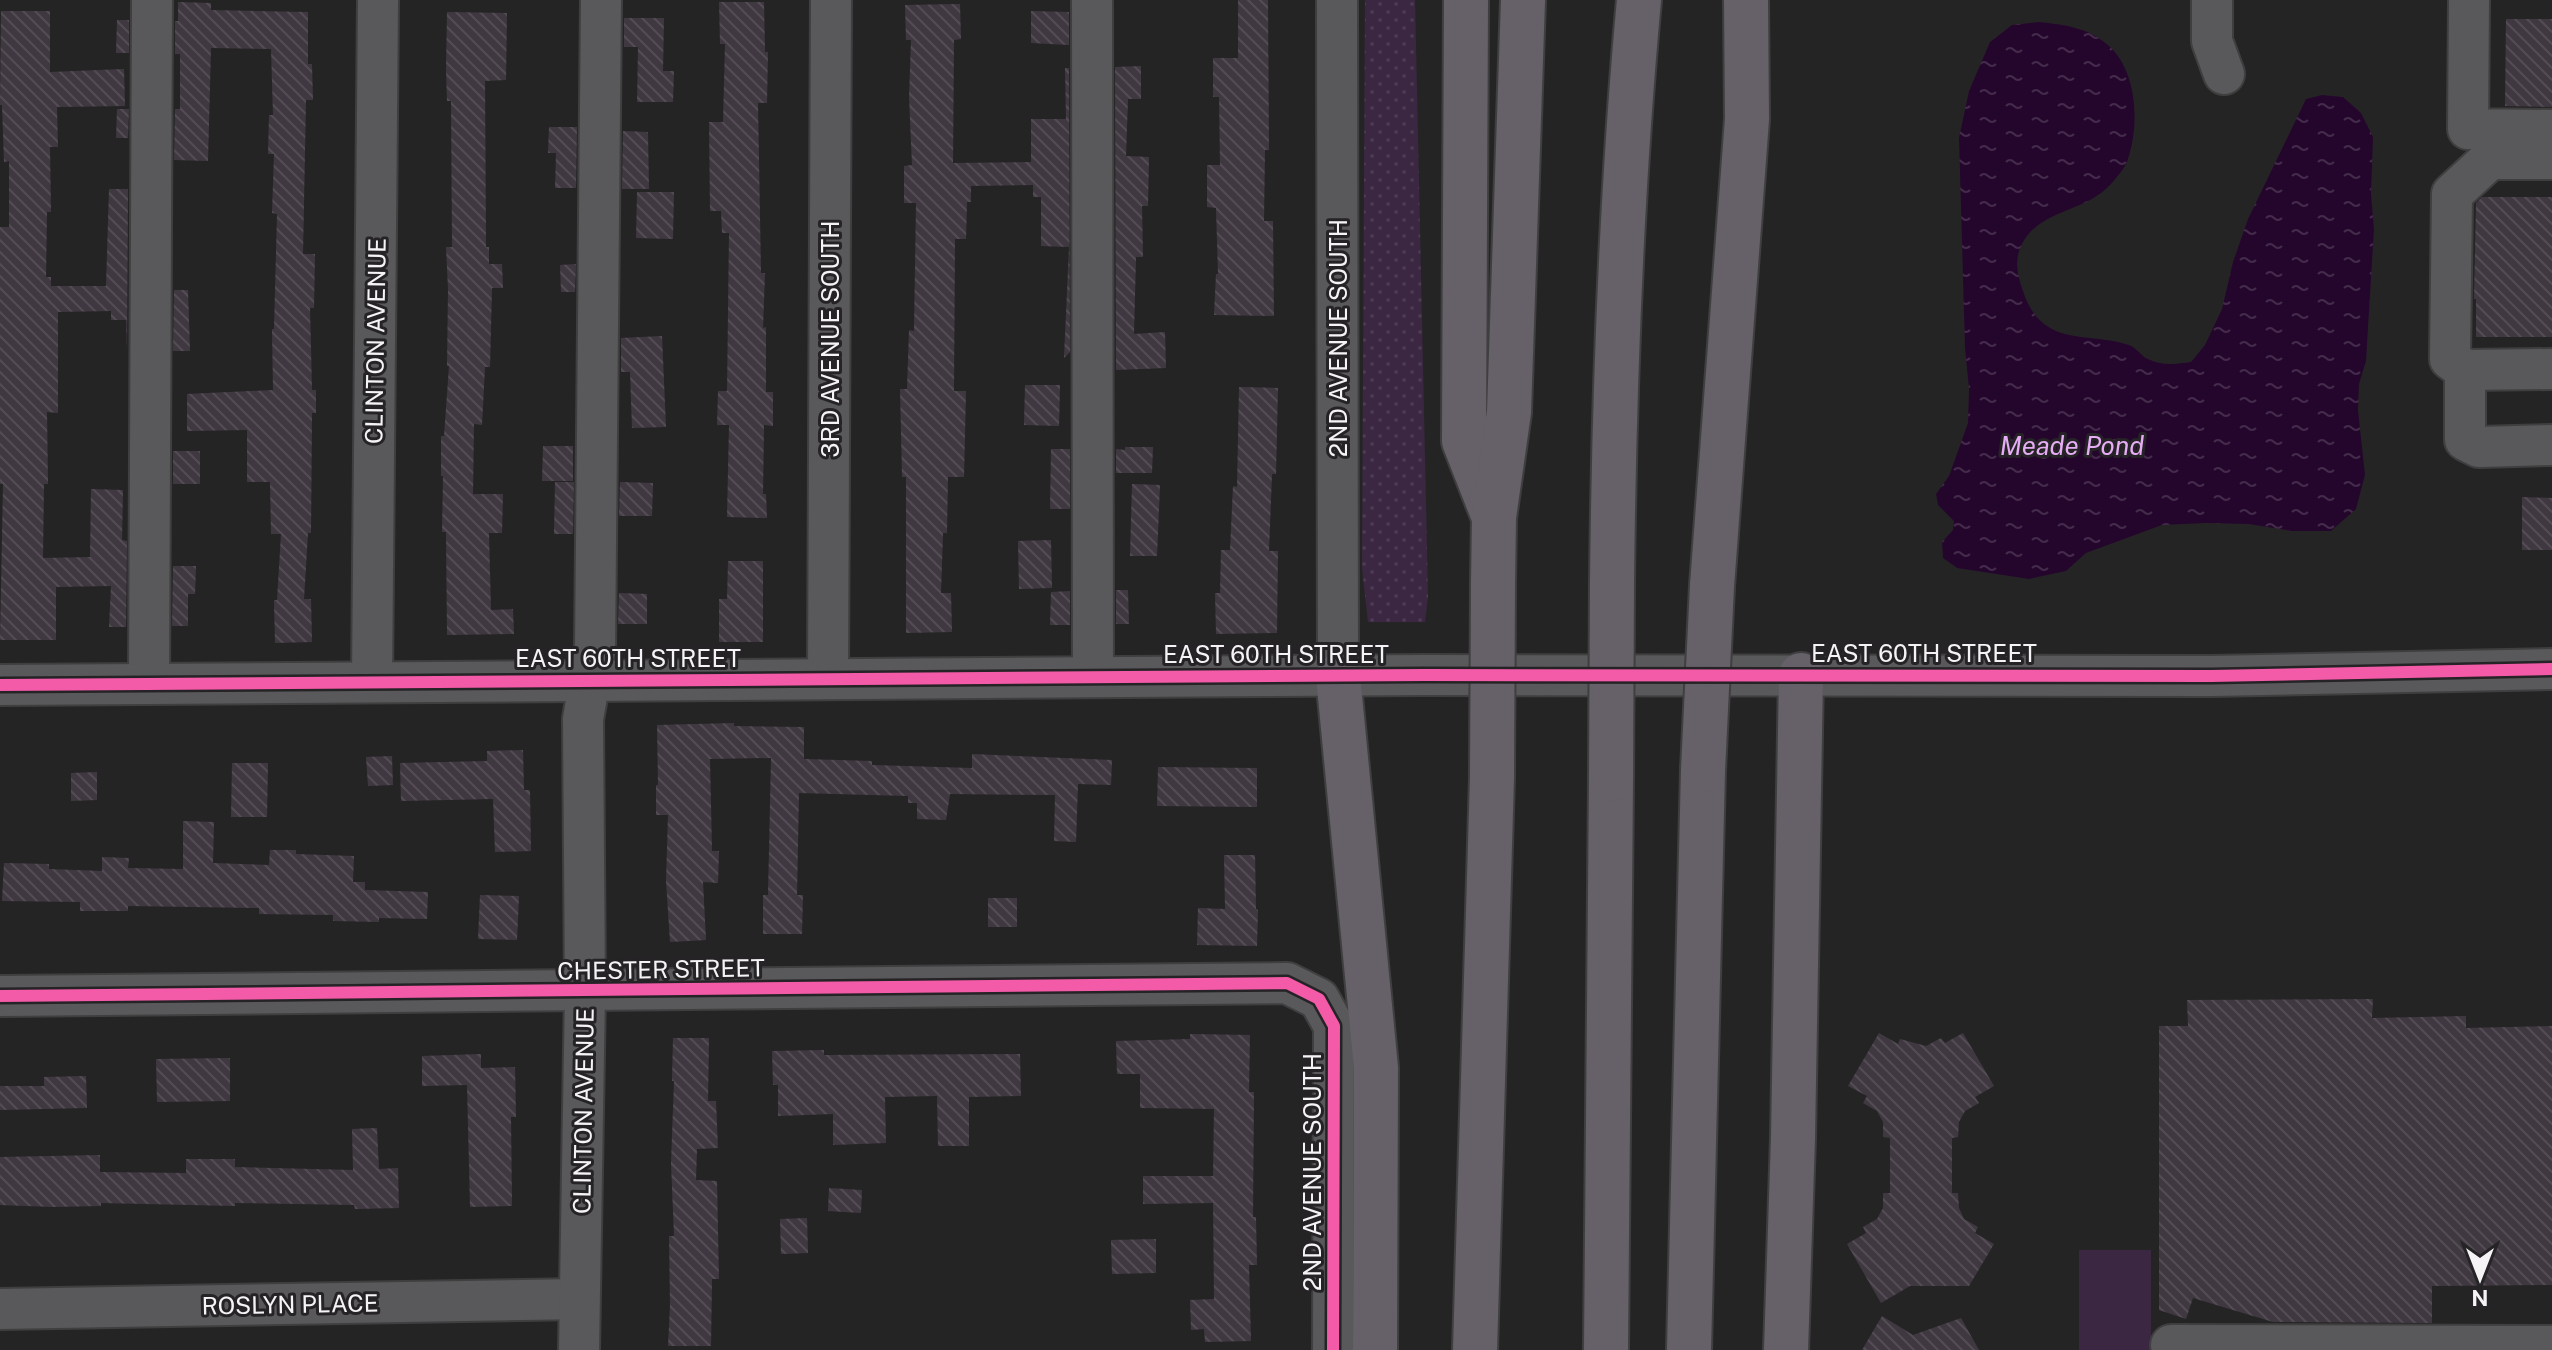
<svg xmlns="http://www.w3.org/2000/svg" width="2552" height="1350" font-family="'Public Sans',sans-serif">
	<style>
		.grass { fill: url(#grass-dots) }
		.green { fill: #3b2742 }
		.water { fill: url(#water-ripples) }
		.building { fill: url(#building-back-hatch) }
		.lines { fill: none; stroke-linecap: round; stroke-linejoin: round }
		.minor-casing { stroke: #403f40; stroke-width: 44 }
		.highway-casing { stroke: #403f40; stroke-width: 48 }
		.minor { stroke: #59585a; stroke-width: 40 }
		.highway { stroke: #666068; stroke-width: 44 }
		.highway-bridge-casing { stroke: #403f40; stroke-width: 48; stroke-linecap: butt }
		.highway-bridge { stroke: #666068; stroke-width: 44 }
		.cycleway-casing { stroke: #252326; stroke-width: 17 }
		.cycleway { stroke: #f35aa7; stroke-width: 12 }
		.labels { text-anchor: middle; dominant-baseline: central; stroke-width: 6; stroke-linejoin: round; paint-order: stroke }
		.street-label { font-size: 24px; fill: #f5f3f5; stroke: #252326 }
		.water-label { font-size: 26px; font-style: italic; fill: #e6adf5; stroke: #252326 }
	</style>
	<defs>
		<pattern id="grass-dots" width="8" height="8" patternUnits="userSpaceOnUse" patternTransform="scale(2)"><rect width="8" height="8" fill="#3b2742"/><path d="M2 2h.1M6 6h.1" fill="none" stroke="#4e3c55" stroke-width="1.8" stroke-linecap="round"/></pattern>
		<pattern id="water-ripples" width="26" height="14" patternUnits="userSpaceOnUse" patternTransform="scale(2)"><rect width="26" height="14" fill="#24062c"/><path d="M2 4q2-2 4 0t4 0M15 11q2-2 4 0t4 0" fill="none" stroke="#442b4b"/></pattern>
		<pattern id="building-back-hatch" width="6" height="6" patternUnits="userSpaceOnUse" patternTransform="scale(2)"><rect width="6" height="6" fill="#403841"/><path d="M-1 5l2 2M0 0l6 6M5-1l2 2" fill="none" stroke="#534c54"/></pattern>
	</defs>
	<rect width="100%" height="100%" fill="#252425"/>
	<!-- grass -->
	<path class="grass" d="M 1365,0 L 1415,0 L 1428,597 L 1425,622 L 1368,622 L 1362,568 Z"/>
	<!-- green -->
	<rect class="green" x="2079" y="1250" width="72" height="100"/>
	<!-- water -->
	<path class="water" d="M 2039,22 C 2065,25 2087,27 2108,45 C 2137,70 2140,123 2128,159 C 2126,167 2117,177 2111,184 C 2085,213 2040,209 2022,244 C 2014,260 2017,274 2023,291 C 2042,349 2086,331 2129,345 C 2137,348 2141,356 2148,359 C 2161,366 2177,364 2191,362 L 2205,345 L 2222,309 L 2233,262 L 2248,219 L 2306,99 L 2322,95 L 2343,97 L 2361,113 L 2373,137 L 2371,194 L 2374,229 L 2366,361 L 2359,384 L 2358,410 L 2365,475 L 2356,509 L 2331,531 L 2292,531 L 2248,524 L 2206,523 L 2162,525 L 2086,553 L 2066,571 L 2029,579 L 1957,568 L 1943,558 L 1942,542 L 1953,530 L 1954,521 L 1938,505 L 1936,494 L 1949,476 L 1968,423 L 1969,389 L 1965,348 L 1959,138 L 1969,91 L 1990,42 L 2012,25 Z"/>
	<!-- building -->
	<g class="building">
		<path d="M 1238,0 L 1268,0 L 1269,150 L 1265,150 L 1264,221 L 1273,221 L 1274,316 L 1214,315 L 1216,274 L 1218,274 L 1216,208 L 1207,207 L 1207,165 L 1220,165 L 1219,97 L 1213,97 L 1213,58 L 1238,58 Z"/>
		<path d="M 178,2 L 211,3 L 211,10 L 308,12 L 308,64 L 312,64 L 313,100 L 306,100 L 303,254 L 315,254 L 314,308 L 310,308 L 312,390 L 316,390 L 316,413 L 312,413 L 311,533 L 308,533 L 304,599 L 311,599 L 312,642 L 275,643 L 274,600 L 277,600 L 281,534 L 271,534 L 270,482 L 247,482 L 247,430 L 187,431 L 187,394 L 273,390 L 272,329 L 274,329 L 277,214 L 272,213 L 274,154 L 268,154 L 269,115 L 273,115 L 271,49 L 211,48 L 208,161 L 174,160 L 175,109 L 180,109 L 180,54 L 175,54 L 175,21 L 178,21 Z"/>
		<path d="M 719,2 L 764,2 L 765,52 L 768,52 L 767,103 L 758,103 L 761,273 L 765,273 L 763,328 L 766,327 L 766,392 L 773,392 L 773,426 L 764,425 L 763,494 L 766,494 L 767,518 L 727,517 L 729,425 L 717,425 L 718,391 L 727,391 L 729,233 L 722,233 L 721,211 L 710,211 L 709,122 L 723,122 L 725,44 L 720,44 Z"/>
		<path d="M 960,4 L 961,39 L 954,40 L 953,163 L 1031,162 L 1031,119 L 1066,119 L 1065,68 L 1069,68 L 1070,352 L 1064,358 L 1069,247 L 1041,246 L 1041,197 L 1033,197 L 1033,185 L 971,186 L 971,202 L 967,202 L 966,239 L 955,239 L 954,391 L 966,391 L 964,477 L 948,477 L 947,533 L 943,533 L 941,593 L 951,593 L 952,632 L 906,633 L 906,477 L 902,477 L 900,389 L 907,389 L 909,330 L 914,331 L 916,203 L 904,203 L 904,166 L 912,165 L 909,97 L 911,40 L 906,40 L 905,5 Z"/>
		<path d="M 1,11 L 50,11 L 50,72 L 124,69 L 125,106 L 57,107 L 58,147 L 50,147 L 51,212 L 47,212 L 46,277 L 51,277 L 51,286 L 106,286 L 109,189 L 128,189 L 127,351 L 126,320 L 111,320 L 111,311 L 58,312 L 58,413 L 47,412 L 48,484 L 44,484 L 43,558 L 90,557 L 91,489 L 123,490 L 122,540 L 127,541 L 126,627 L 109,627 L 111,586 L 56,587 L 56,640 L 0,640 L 3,484 L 0,484 L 0,227 L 9,227 L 9,161 L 4,162 L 2,105 L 0,105 Z"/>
		<path d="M 1031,11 L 1069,12 L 1069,45 L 1031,43 Z"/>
		<path d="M 447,12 L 507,13 L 506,80 L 485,81 L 486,247 L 489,247 L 489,264 L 502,264 L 503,288 L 492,288 L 490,367 L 485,367 L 482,425 L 474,424 L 473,494 L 503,494 L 502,533 L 489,533 L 491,610 L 513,609 L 514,634 L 447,635 L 446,532 L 442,532 L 443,476 L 441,476 L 441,436 L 444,436 L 449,366 L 447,366 L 448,289 L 446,247 L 452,247 L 451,101 L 447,101 L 446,69 Z"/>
		<path d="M 624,18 L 664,18 L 663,71 L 674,71 L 673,102 L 637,102 L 638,47 L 624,47 Z"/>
		<path d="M 2506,19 L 2552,19 L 2552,107 L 2505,106 Z"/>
		<path d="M 117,20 L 129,20 L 129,53 L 116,53 Z"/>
		<path d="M 1141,66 L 1141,99 L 1128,99 L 1126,156 L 1149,157 L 1148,206 L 1142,206 L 1143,257 L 1136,257 L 1134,334 L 1165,332 L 1166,368 L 1116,370 L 1115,67 Z"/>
		<path d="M 117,109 L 129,109 L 128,138 L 116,138 Z"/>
		<path d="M 549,127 L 577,127 L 576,188 L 555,188 L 556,153 L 548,153 Z"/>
		<path d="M 623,131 L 648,132 L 649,189 L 622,189 Z"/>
		<path d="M 637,192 L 674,192 L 673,239 L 636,238 Z"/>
		<path d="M 2482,197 L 2552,197 L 2552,337 L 2476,337 L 2476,299 L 2474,299 L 2476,203 Z"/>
		<path d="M 576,264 L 575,292 L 561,292 L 560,265 Z"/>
		<path d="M 174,290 L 188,290 L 190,351 L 173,351 Z"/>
		<path d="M 662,336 L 666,427 L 632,428 L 630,372 L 621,372 L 621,338 Z"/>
		<path d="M 1025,385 L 1060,385 L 1059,426 L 1024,425 Z"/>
		<path d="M 1239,387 L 1278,388 L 1276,474 L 1272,474 L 1269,551 L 1278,551 L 1277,633 L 1216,634 L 1215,593 L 1220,593 L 1221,550 L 1230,550 L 1233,486 L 1237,487 Z"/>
		<path d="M 543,446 L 573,446 L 573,481 L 542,481 Z"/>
		<path d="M 1125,447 L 1153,447 L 1152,473 L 1116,473 L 1116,449 L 1125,450 Z"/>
		<path d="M 1051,449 L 1070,449 L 1070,509 L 1050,509 Z"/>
		<rect x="173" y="451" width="27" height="33"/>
		<path d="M 555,482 L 574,482 L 573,534 L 554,534 Z"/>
		<path d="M 620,482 L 653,483 L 652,516 L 619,516 Z"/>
		<path d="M 1132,484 L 1160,485 L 1157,556 L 1130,556 Z"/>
		<path d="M 2522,497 L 2552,498 L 2552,550 L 2522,550 Z"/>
		<path d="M 1051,540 L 1052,588 L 1019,589 L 1018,541 Z"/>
		<path d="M 728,561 L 763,561 L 763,642 L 719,642 L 719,599 L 727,599 Z"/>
		<path d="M 173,566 L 196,566 L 195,594 L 188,594 L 188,626 L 172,626 Z"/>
		<path d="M 1116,590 L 1128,590 L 1129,624 L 1116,624 Z"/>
		<path d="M 1070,591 L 1070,625 L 1050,625 L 1051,592 Z"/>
		<path d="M 619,593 L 647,594 L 647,624 L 618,624 Z"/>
		<path d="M 734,723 L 734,726 L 804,727 L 804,759 L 872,761 L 872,765 L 972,768 L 972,754 L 1112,760 L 1111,785 L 1078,784 L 1076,842 L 1054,841 L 1055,795 L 950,794 L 946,820 L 917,819 L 917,803 L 908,803 L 908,796 L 799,793 L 797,895 L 803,895 L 802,934 L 763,934 L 763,895 L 768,895 L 771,758 L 710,759 L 712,851 L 719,851 L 718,883 L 703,882 L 706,940 L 670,942 L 666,881 L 668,815 L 656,815 L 656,785 L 658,785 L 657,725 Z"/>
		<path d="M 523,750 L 524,790 L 530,790 L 531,851 L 495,852 L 493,799 L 401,801 L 400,763 L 487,761 L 487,751 Z"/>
		<path d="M 392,756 L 393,785 L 368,786 L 366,757 Z"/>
		<path d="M 232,763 L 268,763 L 267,817 L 231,817 Z"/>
		<path d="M 1158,767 L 1257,768 L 1257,807 L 1157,806 Z"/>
		<path d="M 97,772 L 97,800 L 71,801 L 71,773 Z"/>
		<path d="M 183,821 L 214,822 L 213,863 L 269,865 L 270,850 L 296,850 L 296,854 L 354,856 L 353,882 L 365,882 L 365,890 L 428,892 L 427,919 L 379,918 L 379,922 L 333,921 L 333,915 L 259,914 L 259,908 L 128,906 L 128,911 L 80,911 L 80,902 L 2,901 L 4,863 L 49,864 L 49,869 L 102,871 L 102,857 L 129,858 L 128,868 L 183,869 Z"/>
		<path d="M 1224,855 L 1255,855 L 1256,909 L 1258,910 L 1257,946 L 1197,945 L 1198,908 L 1225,909 Z"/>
		<path d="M 480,895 L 519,896 L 517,940 L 478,939 Z"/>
		<rect x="988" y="898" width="29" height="29"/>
		<path d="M 2373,999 L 2372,1018 L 2466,1016 L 2466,1028 L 2552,1026 L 2552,1285 L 2432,1286 L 2432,1323 L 2273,1322 L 2193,1298 L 2186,1319 L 2159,1310 L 2159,1026 L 2188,1026 L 2187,1000 Z"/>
		<path d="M 1879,1033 L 1898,1044 L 1900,1039 L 1926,1046 L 1941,1038 L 1945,1043 L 1963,1033 L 1994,1086 L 1975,1097 L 1979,1103 L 1965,1111 L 1959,1122 L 1958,1137 L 1952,1138 L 1952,1193 L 1958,1193 L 1959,1208 L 1964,1219 L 1978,1227 L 1975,1233 L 1994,1244 L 1969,1286 L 1910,1286 L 1881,1303 L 1847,1244 L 1866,1233 L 1863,1227 L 1877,1219 L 1883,1208 L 1883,1193 L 1890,1193 L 1890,1138 L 1883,1137 L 1883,1122 L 1877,1111 L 1863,1103 L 1867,1096 L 1848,1086 Z"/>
		<path d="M 1190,1034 L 1250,1035 L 1249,1092 L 1254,1092 L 1253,1217 L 1256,1217 L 1257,1265 L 1249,1265 L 1251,1341 L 1205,1342 L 1204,1329 L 1191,1330 L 1190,1300 L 1214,1299 L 1213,1203 L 1143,1204 L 1143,1176 L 1213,1176 L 1214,1109 L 1140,1108 L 1140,1074 L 1117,1074 L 1116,1041 L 1190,1039 Z"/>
		<path d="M 673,1038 L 709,1038 L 708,1101 L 716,1101 L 718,1148 L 697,1149 L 696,1180 L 717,1181 L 719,1279 L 712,1279 L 711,1346 L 668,1346 L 670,1305 L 669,1236 L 674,1236 L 671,1163 L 674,1081 L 672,1081 Z"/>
		<path d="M 824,1050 L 824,1055 L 1020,1054 L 1021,1096 L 969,1097 L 969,1146 L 938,1146 L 937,1096 L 885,1097 L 886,1143 L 833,1145 L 833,1114 L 778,1116 L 778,1085 L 773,1085 L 772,1051 Z"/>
		<path d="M 481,1054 L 481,1068 L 515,1067 L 516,1117 L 511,1117 L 512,1206 L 470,1207 L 467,1085 L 422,1086 L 422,1056 Z"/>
		<path d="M 230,1058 L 230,1101 L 157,1102 L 156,1059 Z"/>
		<path d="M 86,1076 L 87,1108 L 0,1110 L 0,1086 L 44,1086 L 44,1077 Z"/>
		<path d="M 377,1128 L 379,1169 L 398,1168 L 399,1208 L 355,1209 L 354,1205 L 235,1203 L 235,1206 L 101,1203 L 101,1206 L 53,1207 L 0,1205 L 0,1157 L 100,1155 L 100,1172 L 186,1173 L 186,1159 L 235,1159 L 235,1167 L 353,1170 L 352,1129 Z"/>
		<path d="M 829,1188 L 862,1190 L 861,1213 L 828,1211 Z"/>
		<path d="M 807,1218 L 808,1253 L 781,1254 L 780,1219 Z"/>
		<path d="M 1156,1239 L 1156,1273 L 1112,1274 L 1111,1240 Z"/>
		<path d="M 1882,1316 L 1913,1335 L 1961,1318 L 1979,1350 L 1862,1350 Z"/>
	</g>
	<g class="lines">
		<!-- minor casing -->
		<g class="minor-casing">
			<g id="minor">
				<path d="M 1092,0 L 1093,677"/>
				<path d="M 1337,0 L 1338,676"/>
				<path d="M 2212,0 L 2212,41 L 2224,74"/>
				<path d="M 2469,0 L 2468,129 L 2552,130"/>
				<path d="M 2552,159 L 2490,159 L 2452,194 L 2450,359 L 2465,370 L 2552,369"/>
				<path d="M 2465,370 L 2465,440 L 2479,447 L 2552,445"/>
				<path d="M 828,679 L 831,0"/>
				<path d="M 372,682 L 378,0"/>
				<path d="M 149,683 L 152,0"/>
				<path d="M 0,685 L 1425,675 L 2211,676 L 2552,669"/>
				<path d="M 0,996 L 1287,983 L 1319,999 L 1334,1026 L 1333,1350"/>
				<path d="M 0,1309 L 579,1299"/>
				<path d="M 2171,1345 L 2552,1346"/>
				<path d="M 579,1350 L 585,992 L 583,719 L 595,650 L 601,0"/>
			</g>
		</g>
		<!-- highway casing -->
		<g class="highway-casing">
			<g id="highway">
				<path d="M 1466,0 L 1464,441 L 1493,515"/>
				<path d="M 1493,583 L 1494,517 L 1509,412 L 1523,0"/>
				<path d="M 1612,583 C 1614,388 1621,194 1639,0"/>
				<path d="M 1712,586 L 1747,119 L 1746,0"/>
				<path d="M 1338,676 L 1376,1068 L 1375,1350"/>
				<path d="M 1475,1350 L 1492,777"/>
				<path d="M 1606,1350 L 1611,779"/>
				<path d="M 1689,1350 L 1703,770"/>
				<path d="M 1786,1350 L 1793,1138 L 1801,675"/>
			</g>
		</g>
		<!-- minor -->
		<use href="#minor" class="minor"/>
		<!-- highway -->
		<use href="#highway" class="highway"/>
		<!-- highway-bridge casing -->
		<g class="highway-bridge-casing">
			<g id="highway-bridge">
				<path d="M 1703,770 L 1712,586"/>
				<path d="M 1492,777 L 1493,583"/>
				<path d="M 1611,779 L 1612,583"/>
			</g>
		</g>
		<!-- highway-bridge -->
		<use href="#highway-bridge" class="highway-bridge"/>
		<!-- cycleway casing -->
		<g class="cycleway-casing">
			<g id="cycleway">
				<path d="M 0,685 L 1425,675 L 2211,676 L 2552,669"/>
				<path d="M 0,996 L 1287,983 L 1319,999 L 1334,1026 L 1333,1350"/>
			</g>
		</g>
		<!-- cycleway -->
		<use href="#cycleway" class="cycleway"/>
	</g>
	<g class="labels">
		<!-- street labels -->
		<g class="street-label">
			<text transform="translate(1338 338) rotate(-90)">2ND AVENUE SOUTH</text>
			<text transform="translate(830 339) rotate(-90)">3RD AVENUE SOUTH</text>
			<text transform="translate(375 341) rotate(-89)">CLINTON AVENUE</text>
			<text x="1924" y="653">EAST 60TH STREET</text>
			<text x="1276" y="654">EAST 60TH STREET</text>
			<text x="628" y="658">EAST 60TH STREET</text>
			<text transform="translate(661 969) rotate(-1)">CHESTER STREET</text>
			<text transform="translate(583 1111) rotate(-89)">CLINTON AVENUE</text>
			<text transform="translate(1312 1172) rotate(-90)">2ND AVENUE SOUTH</text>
			<text transform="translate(290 1304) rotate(-1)">ROSLYN PLACE</text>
		</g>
		<!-- water labels -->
		<g class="water-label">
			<text x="2072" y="445">Meade Pond</text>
		</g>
	</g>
	<!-- north arrow -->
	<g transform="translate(2480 1278) rotate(180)" stroke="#252326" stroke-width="6" paint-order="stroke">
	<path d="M0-6L14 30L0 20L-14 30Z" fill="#f5f3f5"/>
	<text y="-12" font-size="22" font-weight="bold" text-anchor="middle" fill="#f5f3f5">N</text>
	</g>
</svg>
